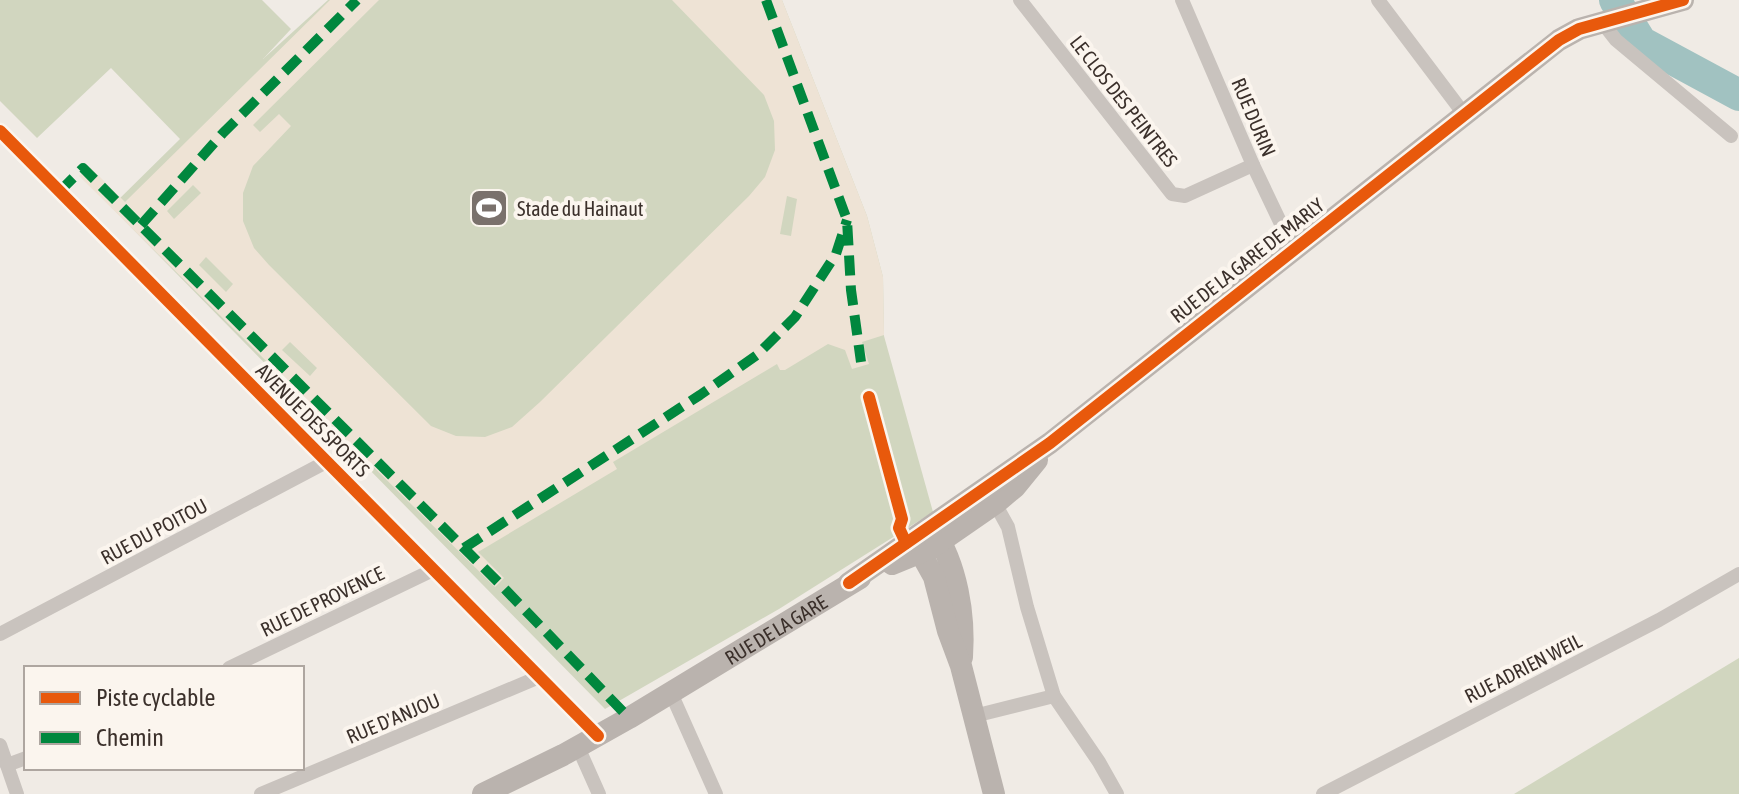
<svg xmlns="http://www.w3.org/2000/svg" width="1739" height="794" font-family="'Asap Condensed',sans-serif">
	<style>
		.green { fill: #d1d6bf }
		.plaza { fill: #eee3d5; fill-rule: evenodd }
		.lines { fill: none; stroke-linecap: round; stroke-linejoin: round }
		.river { stroke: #a1c2c1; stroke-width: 32 }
		.street { stroke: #c9c3be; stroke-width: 14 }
		.secondary { stroke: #bab3ae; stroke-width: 22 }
		.quiet { stroke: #00873e; stroke-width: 10; stroke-dasharray: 20 10; stroke-linecap: butt }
		.cycleway-casing { stroke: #fbf5ee; stroke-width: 17 }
		.cycleway { stroke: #e8590c; stroke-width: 12 }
		.labels { text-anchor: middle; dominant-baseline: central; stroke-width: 8; stroke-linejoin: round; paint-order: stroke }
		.street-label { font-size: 20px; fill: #3b302b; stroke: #fbf5ee }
		.poi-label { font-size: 20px; fill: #3b302b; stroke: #fbf5ee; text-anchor: start }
	</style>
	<rect width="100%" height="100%" fill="#f0ebe5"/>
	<!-- green -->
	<g class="green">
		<path d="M 0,0 L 262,0 L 291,29 L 263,59 L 328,0 L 782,0 L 867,216 L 883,277 L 884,336 L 933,512 L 779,609 L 605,709 L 111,207 L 180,139 L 111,68 L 37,138 L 0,101 Z"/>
		<path d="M 1739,658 L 1739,794 L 1514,794 Z"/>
	</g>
	<!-- plaza -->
	<path class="plaza" d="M 330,0 L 379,0 L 253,125 L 260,132 L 279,114 L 291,126 L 253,166 L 243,193 L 243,221 L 254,248 L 269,265 L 431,426 L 456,436 L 485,437 L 512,427 L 540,402 L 749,196 L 765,177 L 775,150 L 774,121 L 764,95 L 672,0 L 782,0 L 867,216 L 883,277 L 884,335 L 862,342 L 869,364 L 852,369 L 845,350 L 828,344 L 785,370 L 780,370 L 777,364 L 613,462 L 617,469 L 478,552 L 504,578 L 495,587 L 79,176 L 90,167 L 125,202 ZM 193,185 L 201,193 L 174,219 L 167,211 ZM 787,196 L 797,199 L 791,236 L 780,234 ZM 206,257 L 233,284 L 226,292 L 199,265 ZM 290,342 L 317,368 L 310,376 L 282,350 Z"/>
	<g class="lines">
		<!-- river -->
		<path class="river" d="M 1615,0 L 1641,42 L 1739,95"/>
		<!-- street -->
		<g class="street">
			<path d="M 1020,0 L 1172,194 L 1185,196 L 1253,165"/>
			<path d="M 1182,0 L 1253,165 L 1293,249"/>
			<path d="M 1378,0 L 1464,114"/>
			<path d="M 1602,22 L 1616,40 L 1731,136"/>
			<path d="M 0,131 L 598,736"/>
			<path d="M 992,498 L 1008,527 L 1027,607 L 1054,696 L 1099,762 L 1117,794"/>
			<path d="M 0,634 L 326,462"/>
			<path d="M 229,668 L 433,570"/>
			<path d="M 671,693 L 716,794"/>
			<path d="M 974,716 L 1054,696"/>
			<path d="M 0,745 L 17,794"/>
			<path d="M 578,747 L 599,794"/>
			<path d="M 7,765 L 26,758"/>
			<path d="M 261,794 L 539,677"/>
			<path d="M 1323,794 L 1659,620 L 1739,574"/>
		</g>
		<!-- secondary -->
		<g class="secondary">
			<path d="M 933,529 C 957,565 965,615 962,657"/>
			<path d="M 914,541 L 934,577 L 948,631 L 961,666 L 994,794"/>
			<path d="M 892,564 L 931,548 L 996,503 L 1015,487 L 1037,460"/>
			<path d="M 849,583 L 1050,443 L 1559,40 L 1579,29 L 1683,0"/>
			<path id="s1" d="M 483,794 L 563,755 L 629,718 L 860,578"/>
		</g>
		<!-- quiet -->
		<g class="quiet">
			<path d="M 766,0 L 847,220 L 851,290 L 861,362"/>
			<path d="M 59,192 L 83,168 L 86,171 L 499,583 L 629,718"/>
			<path d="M 141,225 L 223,133 L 357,0"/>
			<path d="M 464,548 L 700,395 L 757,355 L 795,317 L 836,254 L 847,220"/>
		</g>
		<!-- cycleway casing -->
		<g class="cycleway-casing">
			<g id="cycleway">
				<path d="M 0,131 L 598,736"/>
				<path d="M 869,397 L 902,519 L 899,528 L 906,543"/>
				<path d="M 849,583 L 1050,443 L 1559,40 L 1579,29 L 1683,0"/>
			</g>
		</g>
		<!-- cycleway -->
		<use href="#cycleway" class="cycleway"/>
	</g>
	<!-- icons -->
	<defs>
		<g id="stadium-square" transform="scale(2)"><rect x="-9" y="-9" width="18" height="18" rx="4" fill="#7a716c" stroke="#fbf5ee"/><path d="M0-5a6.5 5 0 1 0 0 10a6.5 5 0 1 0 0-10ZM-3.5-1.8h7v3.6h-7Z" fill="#fff"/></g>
	</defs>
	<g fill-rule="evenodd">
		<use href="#stadium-square" x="489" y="208"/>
	</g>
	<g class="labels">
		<!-- street labels -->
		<g class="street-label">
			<text transform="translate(1124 101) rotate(52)">LE CLOS DES PEINTRES</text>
			<text transform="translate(1254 117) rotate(67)">RUE DURIN</text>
			<text transform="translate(1247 260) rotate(-38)">RUE DE LA GARE DE MARLY</text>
			<text transform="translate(313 420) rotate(45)">AVENUE DES SPORTS</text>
			<text transform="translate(154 531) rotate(-28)">RUE DU POITOU</text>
			<text transform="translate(322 601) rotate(-26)">RUE DE PROVENCE</text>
			<text stroke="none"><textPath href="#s1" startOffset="336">RUE DE LA GARE</textPath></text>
			<text transform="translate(1523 668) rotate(-27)">RUE ADRIEN WEIL</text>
			<text transform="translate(393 718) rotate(-23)">RUE D'ANJOU</text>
		</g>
		<!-- poi labels -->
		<g class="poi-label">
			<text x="517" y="208">Stade du Hainaut</text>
		</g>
	</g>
	<!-- legend -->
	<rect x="24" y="666" width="280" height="104" fill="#fbf5ee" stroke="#aea6a0" stroke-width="2"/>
	<rect x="40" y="692" width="40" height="12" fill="#e8590c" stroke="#aea6a0" stroke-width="2"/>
	<text x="96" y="706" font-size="24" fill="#3b302b">Piste cyclable</text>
	<rect x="40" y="732" width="40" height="12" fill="#00873e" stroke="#aea6a0" stroke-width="2"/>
	<text x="96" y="746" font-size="24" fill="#3b302b">Chemin</text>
</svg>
